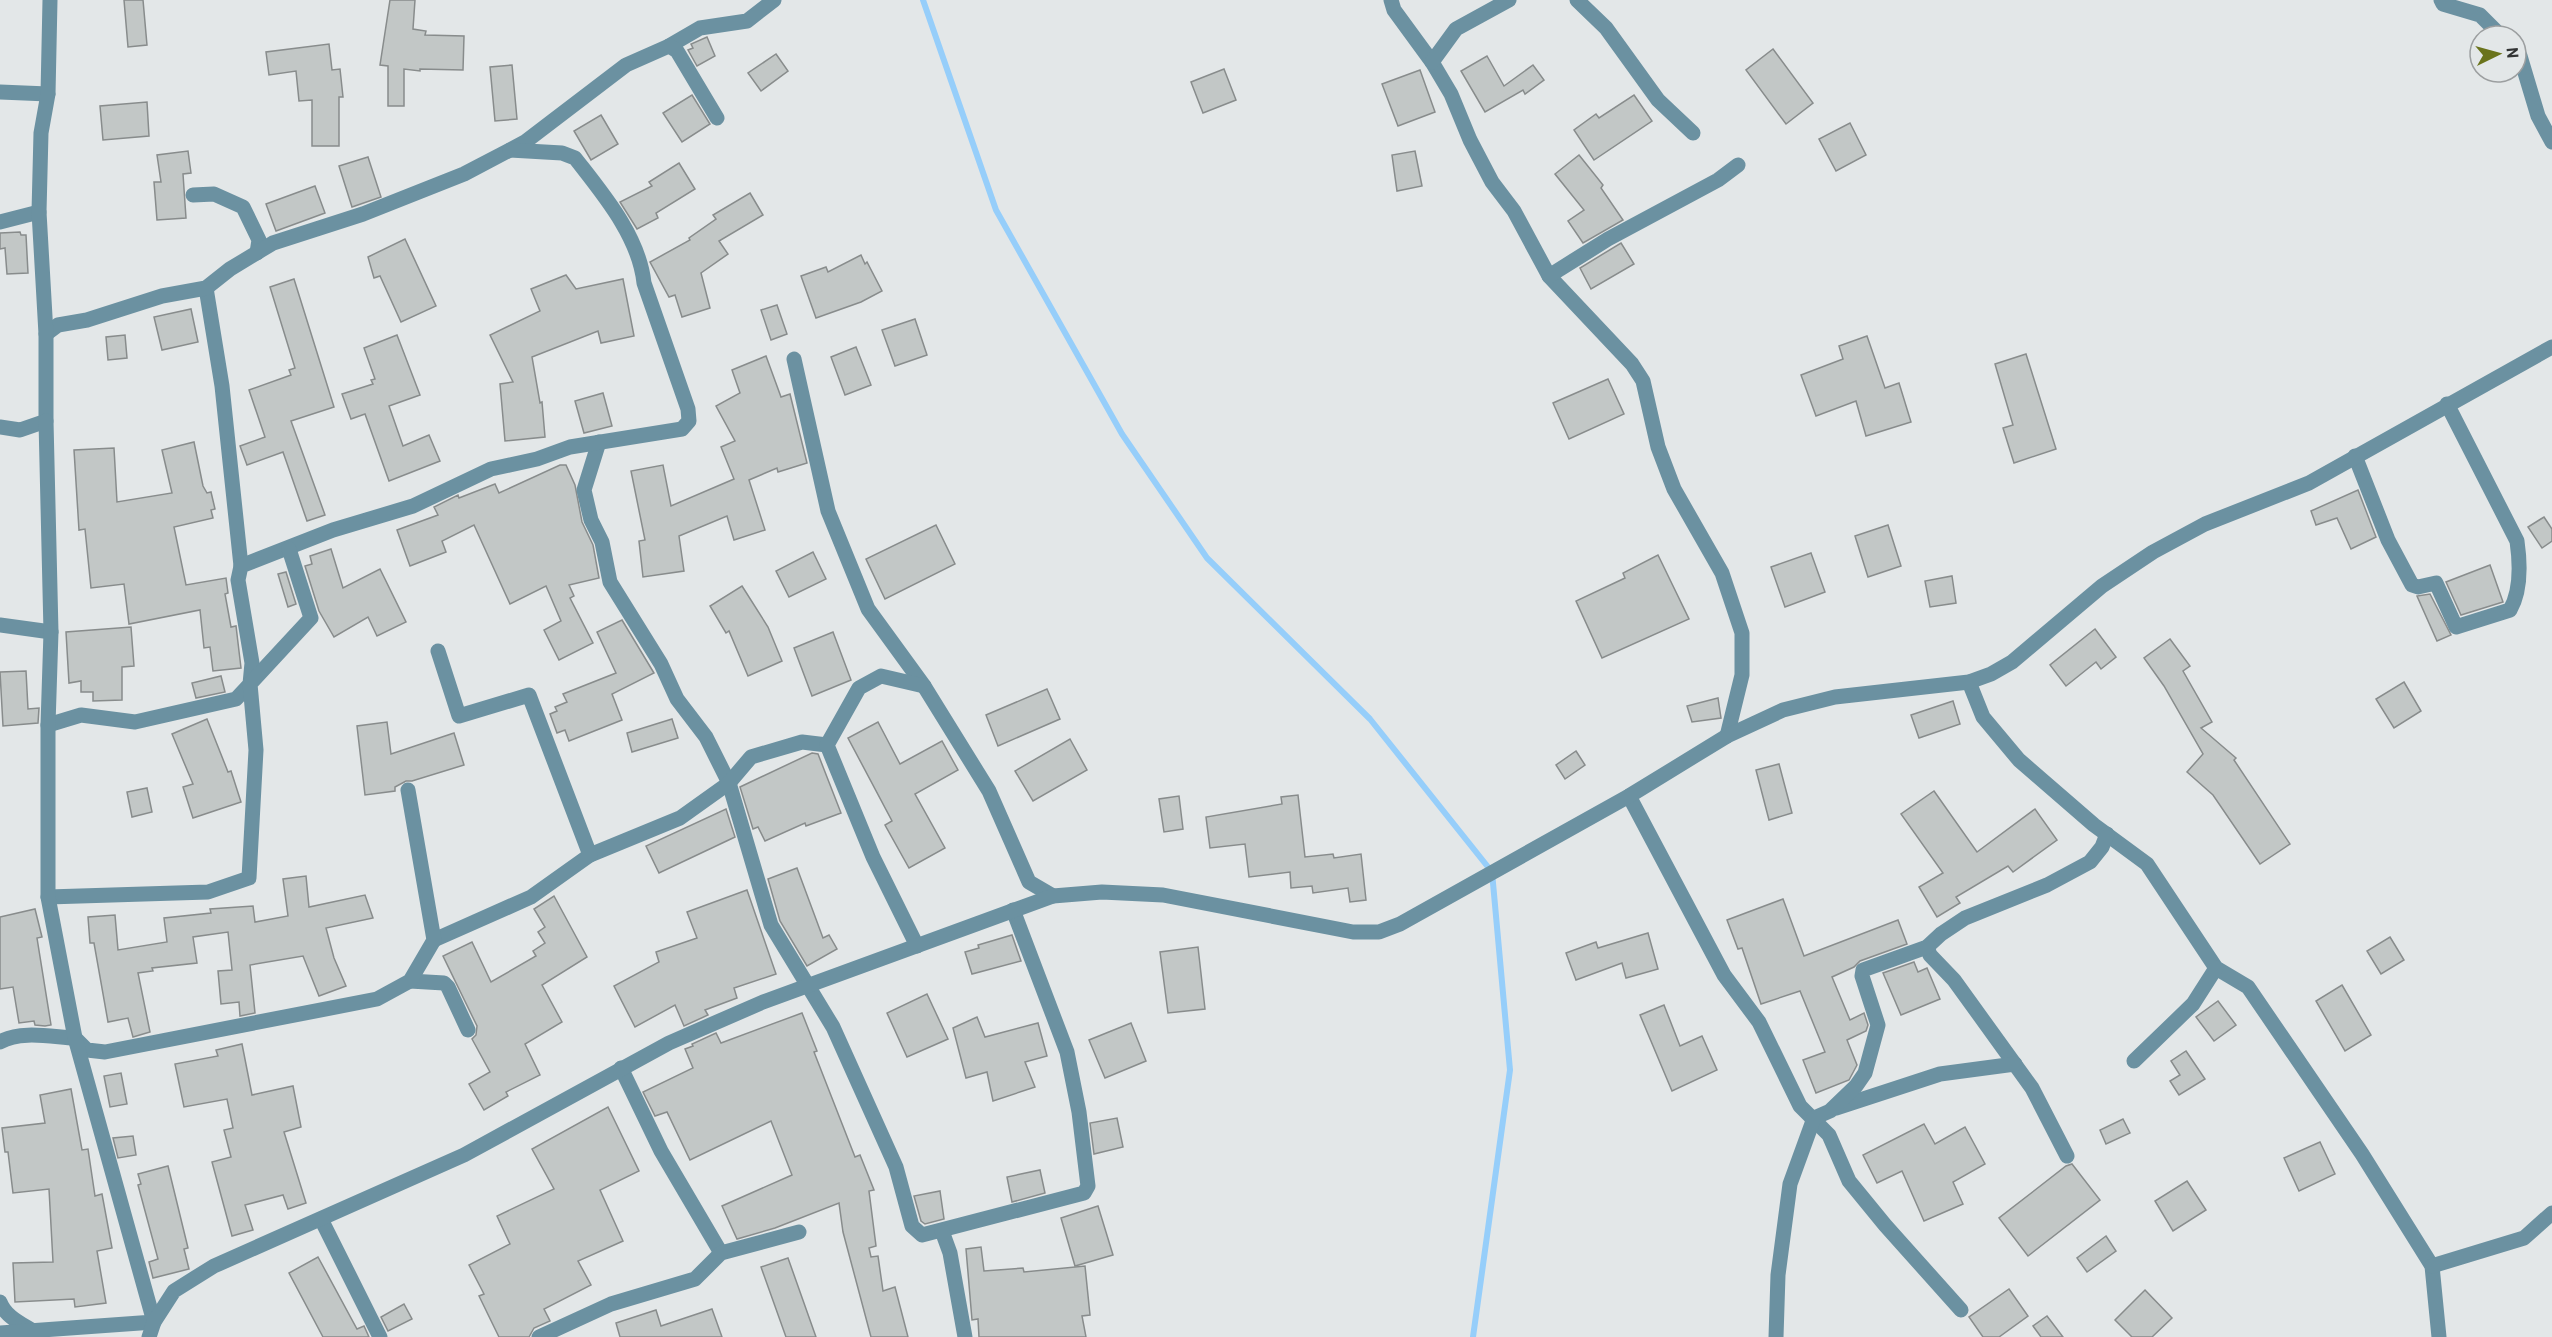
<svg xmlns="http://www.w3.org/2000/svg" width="2552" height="1337" font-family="Barlow,sans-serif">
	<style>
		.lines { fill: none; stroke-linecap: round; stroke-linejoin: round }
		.stream { stroke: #96cefa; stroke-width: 6 }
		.building { fill: #c2c7c6; stroke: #888c8c; stroke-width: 1.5 }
		.minor { stroke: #6b91a1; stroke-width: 15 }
	</style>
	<rect width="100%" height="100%" fill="#e3e7e8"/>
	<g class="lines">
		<!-- stream -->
		<path class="stream" d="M 923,0 L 996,210 L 1122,434 L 1207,558 L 1370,719 L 1492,872 L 1510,1070 L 1473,1337"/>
	</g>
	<!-- building -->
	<g class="building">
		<path d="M 124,0 L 143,0 L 147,45 L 128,47 Z"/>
		<path d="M 390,0 L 415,0 L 413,29 L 426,31 L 425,35 L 464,36 L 463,70 L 420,69 L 420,71 L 404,69 L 404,106 L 388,106 L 388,66 L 380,65 Z"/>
		<path d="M 707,37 L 715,56 L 697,66 L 688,50 L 693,48 L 691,44 Z"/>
		<path d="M 329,44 L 332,70 L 340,69 L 343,97 L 339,97 L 339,146 L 312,146 L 312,100 L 299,101 L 296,71 L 269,75 L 266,52 Z"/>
		<path d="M 1773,49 L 1813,103 L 1786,124 L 1746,70 Z"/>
		<path d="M 776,54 L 788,71 L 761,91 L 748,73 Z"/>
		<path d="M 1487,56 L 1504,86 L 1533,65 L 1544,80 L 1525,94 L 1523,90 L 1485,112 L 1461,71 Z"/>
		<path d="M 512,65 L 517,119 L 495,121 L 490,67 Z"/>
		<path d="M 1224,69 L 1236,100 L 1203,113 L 1191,82 Z"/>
		<path d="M 1420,70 L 1435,112 L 1398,126 L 1382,84 Z"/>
		<path d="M 692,95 L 710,124 L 682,142 L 663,113 Z"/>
		<path d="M 1634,95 L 1652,121 L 1594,160 L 1574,130 L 1596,114 L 1599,118 Z"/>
		<path d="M 147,102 L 149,136 L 103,140 L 100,106 Z"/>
		<path d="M 601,115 L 618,144 L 591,160 L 574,131 Z"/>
		<path d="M 1850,123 L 1866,155 L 1836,171 L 1819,139 Z"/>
		<path d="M 188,151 L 191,173 L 183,174 L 186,218 L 157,220 L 154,182 L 161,182 L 157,155 Z"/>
		<path d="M 1415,151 L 1422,186 L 1397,191 L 1392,155 Z"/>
		<path d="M 1579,155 L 1603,185 L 1601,188 L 1623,220 L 1583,243 L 1568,221 L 1584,210 L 1555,174 Z"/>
		<path d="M 368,157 L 381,197 L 352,207 L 339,166 Z"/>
		<path d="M 679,163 L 695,189 L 656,213 L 658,218 L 637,229 L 620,202 L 652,186 L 649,182 Z"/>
		<path d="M 315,186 L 325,213 L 276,231 L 266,204 Z"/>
		<path d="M 750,193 L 763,215 L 719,241 L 728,254 L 701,273 L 710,308 L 682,317 L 675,295 L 669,297 L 650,262 L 690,240 L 689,238 L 716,219 L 713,215 Z"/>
		<path d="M 20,232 L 21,235 L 26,235 L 28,273 L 7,274 L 5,248 L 0,249 L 0,233 Z"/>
		<path d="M 405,239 L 436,306 L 401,322 L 380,276 L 374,278 L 368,257 Z"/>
		<path d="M 1621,243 L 1634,264 L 1591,289 L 1580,268 Z"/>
		<path d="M 861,255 L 865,264 L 867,262 L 882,291 L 861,302 L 816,318 L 801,276 L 826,267 L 828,272 Z"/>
		<path d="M 566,275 L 576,289 L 623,279 L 634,336 L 601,343 L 598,331 L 532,357 L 540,403 L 542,402 L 545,437 L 505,441 L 500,384 L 513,382 L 490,335 L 540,311 L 531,289 Z"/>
		<path d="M 294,279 L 334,407 L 291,421 L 325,515 L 307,521 L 283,452 L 247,465 L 240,446 L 265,437 L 249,390 L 291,375 L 289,370 L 295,368 L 270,287 Z"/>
		<path d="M 777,305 L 787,334 L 771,340 L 761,310 Z"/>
		<path d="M 191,309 L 198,342 L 162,350 L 154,317 Z"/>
		<path d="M 915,319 L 927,355 L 895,366 L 882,330 Z"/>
		<path d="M 125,335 L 127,358 L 108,360 L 106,337 Z"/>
		<path d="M 397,335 L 420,395 L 389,406 L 403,446 L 429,435 L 440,461 L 389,481 L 365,414 L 351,419 L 342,394 L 373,384 L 371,380 L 375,379 L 364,348 Z"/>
		<path d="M 1867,336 L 1885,388 L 1899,383 L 1911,422 L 1866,436 L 1856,401 L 1816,416 L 1801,375 L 1843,359 L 1839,346 Z"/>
		<path d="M 856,347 L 871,385 L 845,395 L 831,357 Z"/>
		<path d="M 2026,354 L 2056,449 L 2014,463 L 2003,428 L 2013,425 L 1995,364 Z"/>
		<path d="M 766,356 L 781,397 L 790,394 L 807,463 L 778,472 L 777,468 L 749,480 L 765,530 L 734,540 L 727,516 L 679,536 L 684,571 L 643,577 L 639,541 L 645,540 L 631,471 L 663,465 L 671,506 L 734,479 L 721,447 L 735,441 L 716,406 L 740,393 L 732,370 Z"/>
		<path d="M 1608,379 L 1624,414 L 1569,439 L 1553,403 Z"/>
		<path d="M 603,393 L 612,426 L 584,433 L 575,401 Z"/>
		<path d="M 194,442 L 203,486 L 207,493 L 211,492 L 215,509 L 211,510 L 213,518 L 174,527 L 186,585 L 226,578 L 228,593 L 225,594 L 231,627 L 236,626 L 241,668 L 213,671 L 210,647 L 204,648 L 200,610 L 129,624 L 124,584 L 91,588 L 85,529 L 79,530 L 74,450 L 114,448 L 117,502 L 172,493 L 162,450 Z"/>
		<path d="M 560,465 L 566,465 L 575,485 L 582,522 L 593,545 L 599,578 L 569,585 L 574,596 L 570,598 L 593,643 L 559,660 L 544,630 L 561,621 L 546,586 L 510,604 L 474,525 L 442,541 L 446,552 L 410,566 L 397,530 L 438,515 L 434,507 L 458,495 L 459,498 L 495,484 L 499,493 Z"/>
		<path d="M 2358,490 L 2376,537 L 2351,549 L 2337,518 L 2316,525 L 2311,511 Z"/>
		<path d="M 2544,517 L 2552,529 L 2552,541 L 2542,548 L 2528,527 Z"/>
		<path d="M 936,525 L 955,564 L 885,599 L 866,559 Z"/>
		<path d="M 1888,525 L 1901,566 L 1868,577 L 1855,536 Z"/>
		<path d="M 331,549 L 343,588 L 380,569 L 406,622 L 377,636 L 368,617 L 334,637 L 319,611 L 305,566 L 312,564 L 310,556 Z"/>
		<path d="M 813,552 L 826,579 L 789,597 L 776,571 Z"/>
		<path d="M 1811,553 L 1825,592 L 1785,607 L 1771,567 Z"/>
		<path d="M 1658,555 L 1689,619 L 1602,658 L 1576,601 L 1625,578 L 1623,573 Z"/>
		<path d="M 2490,565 L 2503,602 L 2461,615 L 2446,582 Z"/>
		<path d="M 286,572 L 296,604 L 288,607 L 278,574 Z"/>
		<path d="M 1952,576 L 1956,603 L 1930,607 L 1925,581 Z"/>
		<path d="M 742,586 L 768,627 L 782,661 L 748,676 L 729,631 L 726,633 L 710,606 Z"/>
		<path d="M 2430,594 L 2451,635 L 2437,641 L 2417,596 Z"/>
		<path d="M 622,620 L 654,673 L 612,694 L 622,720 L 569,741 L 565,730 L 557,733 L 550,714 L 557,711 L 555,707 L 567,702 L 563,694 L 616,673 L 597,632 Z"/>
		<path d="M 131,627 L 134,666 L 122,667 L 122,700 L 93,701 L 93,692 L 81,692 L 81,681 L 69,683 L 66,632 Z"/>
		<path d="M 2095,629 L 2116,657 L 2101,669 L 2096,662 L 2066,686 L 2050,665 Z"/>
		<path d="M 833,632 L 851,680 L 812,696 L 794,648 Z"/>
		<path d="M 2170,639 L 2190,666 L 2183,671 L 2212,722 L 2201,728 L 2236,758 L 2234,760 L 2290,844 L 2260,864 L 2213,795 L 2187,772 L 2203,754 L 2164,686 L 2144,658 Z"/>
		<path d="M 26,671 L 28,709 L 39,708 L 38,723 L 3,726 L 0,672 Z"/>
		<path d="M 221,676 L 225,692 L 196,698 L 192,683 Z"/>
		<path d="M 2404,682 L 2421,711 L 2394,728 L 2376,699 Z"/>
		<path d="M 1047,689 L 1060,719 L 998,746 L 986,715 Z"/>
		<path d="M 1718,698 L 1721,718 L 1692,722 L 1687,706 Z"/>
		<path d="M 1953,701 L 1960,724 L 1919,738 L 1911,715 Z"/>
		<path d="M 207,719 L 228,772 L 231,771 L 241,802 L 193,818 L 183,787 L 193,784 L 172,734 Z"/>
		<path d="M 672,719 L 678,738 L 632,752 L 627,733 Z"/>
		<path d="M 387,722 L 391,754 L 454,733 L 464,765 L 412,781 L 406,781 L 395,787 L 395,791 L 365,795 L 357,726 Z"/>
		<path d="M 878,722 L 900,764 L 942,741 L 958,770 L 915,794 L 945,848 L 909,868 L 885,825 L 892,821 L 848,738 Z"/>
		<path d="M 1070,739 L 1087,770 L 1033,801 L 1015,771 Z"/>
		<path d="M 1576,751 L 1585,765 L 1565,779 L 1556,765 Z"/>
		<path d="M 812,753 L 818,754 L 841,813 L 806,826 L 805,823 L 765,841 L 758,827 L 753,829 L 740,787 Z"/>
		<path d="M 1779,764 L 1792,813 L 1769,820 L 1756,770 Z"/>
		<path d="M 147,788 L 152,812 L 132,817 L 127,792 Z"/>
		<path d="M 1934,791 L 1977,852 L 2035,809 L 2057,840 L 2013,872 L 2008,866 L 1956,897 L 1960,903 L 1937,917 L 1919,887 L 1943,873 L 1901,814 Z"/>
		<path d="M 1298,795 L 1305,857 L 1333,854 L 1334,858 L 1361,854 L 1366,900 L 1350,902 L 1348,888 L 1313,893 L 1312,886 L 1291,888 L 1290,872 L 1249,877 L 1245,844 L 1210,848 L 1206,817 L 1282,804 L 1281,797 Z"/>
		<path d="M 1179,796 L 1183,829 L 1164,832 L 1159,799 Z"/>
		<path d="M 726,809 L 735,837 L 659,873 L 646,846 Z"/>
		<path d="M 797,868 L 823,938 L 829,935 L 837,949 L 807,966 L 780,921 L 768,879 Z"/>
		<path d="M 306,876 L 309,907 L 365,895 L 373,918 L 326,928 L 334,958 L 346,986 L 319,996 L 303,956 L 250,965 L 255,1013 L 240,1016 L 239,1002 L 221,1004 L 218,971 L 232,970 L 228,932 L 193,937 L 197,963 L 152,968 L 153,971 L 138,973 L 150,1032 L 133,1037 L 128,1018 L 108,1022 L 94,943 L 90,943 L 88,917 L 115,915 L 118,950 L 167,942 L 164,918 L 211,913 L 210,909 L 253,906 L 255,922 L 288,916 L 283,879 Z"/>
		<path d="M 747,890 L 776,974 L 734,988 L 737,998 L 705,1010 L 708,1015 L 684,1026 L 675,1005 L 635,1027 L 614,986 L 659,962 L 656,952 L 697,938 L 687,912 Z"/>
		<path d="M 554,896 L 587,957 L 542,985 L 562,1022 L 525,1044 L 540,1075 L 506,1092 L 508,1096 L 484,1110 L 469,1084 L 490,1072 L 472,1039 L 476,1035 L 477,1026 L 443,956 L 472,942 L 491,982 L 536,956 L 533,951 L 545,943 L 538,932 L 545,927 L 534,909 Z"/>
		<path d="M 1783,899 L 1804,956 L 1898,920 L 1907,944 L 1860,961 L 1854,967 L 1832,977 L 1850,1020 L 1864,1013 L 1868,1025 L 1866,1031 L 1847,1040 L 1857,1065 L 1849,1080 L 1816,1093 L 1803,1060 L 1825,1052 L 1800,991 L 1761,1004 L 1742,948 L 1738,949 L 1727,920 Z"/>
		<path d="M 35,909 L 42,937 L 37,938 L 51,1025 L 45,1026 L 35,1025 L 34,1021 L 19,1023 L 13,987 L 0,989 L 0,917 Z"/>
		<path d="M 1648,933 L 1658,969 L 1626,978 L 1622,963 L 1576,980 L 1566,953 L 1596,942 L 1598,948 Z"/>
		<path d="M 1012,935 L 1021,961 L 972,974 L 965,952 L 979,948 L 978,945 Z"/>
		<path d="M 2390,937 L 2404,960 L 2381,974 L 2367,951 Z"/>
		<path d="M 1198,947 L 1205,1009 L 1168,1013 L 1160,952 Z"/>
		<path d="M 1914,962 L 1918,972 L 1927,968 L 1940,999 L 1901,1015 L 1883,973 Z"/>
		<path d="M 2342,985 L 2371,1035 L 2345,1051 L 2316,1001 Z"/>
		<path d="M 927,994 L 948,1039 L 907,1057 L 887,1013 Z"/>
		<path d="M 2218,1001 L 2236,1025 L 2214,1041 L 2196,1017 Z"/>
		<path d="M 1664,1005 L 1680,1046 L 1702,1036 L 1717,1070 L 1672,1091 L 1640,1015 Z"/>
		<path d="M 802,1013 L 817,1051 L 814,1052 L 855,1157 L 860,1155 L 874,1190 L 869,1191 L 876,1246 L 869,1248 L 871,1257 L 878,1256 L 883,1291 L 895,1287 L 908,1337 L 871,1337 L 843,1232 L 839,1203 L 775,1228 L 737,1239 L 722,1206 L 792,1175 L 771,1121 L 690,1160 L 667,1112 L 655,1116 L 643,1092 L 693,1068 L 685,1049 L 693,1046 L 692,1044 L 716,1033 L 721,1043 Z"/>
		<path d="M 977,1017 L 985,1037 L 1038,1023 L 1047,1056 L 1025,1062 L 1035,1087 L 993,1101 L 987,1072 L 966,1078 L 953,1028 Z"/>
		<path d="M 1131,1023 L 1146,1061 L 1105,1078 L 1089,1040 Z"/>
		<path d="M 242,1044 L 252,1095 L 293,1086 L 301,1127 L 284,1132 L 306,1203 L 288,1209 L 283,1195 L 245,1205 L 253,1230 L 232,1236 L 212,1162 L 231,1157 L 224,1130 L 233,1128 L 227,1099 L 184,1107 L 175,1064 L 218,1056 L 216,1050 Z"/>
		<path d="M 2186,1051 L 2205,1079 L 2179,1095 L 2170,1081 L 2180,1075 L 2171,1061 Z"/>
		<path d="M 121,1073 L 127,1104 L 110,1107 L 104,1076 Z"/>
		<path d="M 71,1089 L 82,1150 L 88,1149 L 95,1196 L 102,1194 L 112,1248 L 97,1251 L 106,1303 L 75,1307 L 74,1299 L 15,1302 L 13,1263 L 53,1262 L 49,1189 L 13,1193 L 8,1152 L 5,1152 L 2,1128 L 45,1123 L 40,1095 Z"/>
		<path d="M 608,1107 L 639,1171 L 600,1190 L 623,1241 L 578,1261 L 591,1285 L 544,1309 L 550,1321 L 534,1328 L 529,1337 L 499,1337 L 479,1296 L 484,1294 L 469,1265 L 510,1244 L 497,1216 L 554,1189 L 532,1149 Z"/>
		<path d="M 1117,1118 L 1123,1147 L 1094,1154 L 1090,1123 Z"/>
		<path d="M 2123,1119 L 2130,1133 L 2106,1144 L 2100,1130 Z"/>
		<path d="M 1924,1124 L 1935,1144 L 1965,1127 L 1985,1164 L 1953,1182 L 1963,1204 L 1924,1221 L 1902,1171 L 1877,1183 L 1863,1155 Z"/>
		<path d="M 133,1136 L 136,1155 L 118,1158 L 113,1138 Z"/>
		<path d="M 2320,1142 L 2335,1174 L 2299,1191 L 2284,1158 Z"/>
		<path d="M 2072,1164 L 2100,1200 L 2028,1256 L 1999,1218 L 2066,1166 Z"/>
		<path d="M 168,1166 L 188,1248 L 184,1249 L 189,1269 L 153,1278 L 149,1262 L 158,1259 L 138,1185 L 141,1184 L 138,1174 Z"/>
		<path d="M 1040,1170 L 1045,1193 L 1012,1202 L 1007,1177 Z"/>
		<path d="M 2187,1181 L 2206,1210 L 2173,1231 L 2155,1201 Z"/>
		<path d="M 940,1191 L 944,1219 L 925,1224 L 921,1221 L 914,1196 Z"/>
		<path d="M 1098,1206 L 1113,1255 L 1075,1266 L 1061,1218 Z"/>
		<path d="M 2106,1236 L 2116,1251 L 2087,1272 L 2077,1258 Z"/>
		<path d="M 981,1247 L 984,1271 L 1023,1268 L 1024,1272 L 1085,1266 L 1090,1315 L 1082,1316 L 1086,1337 L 979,1337 L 978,1319 L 972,1320 L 966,1249 Z"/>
		<path d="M 318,1257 L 357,1329 L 364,1326 L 369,1337 L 323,1337 L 289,1273 Z"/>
		<path d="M 788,1258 L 816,1337 L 786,1337 L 761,1267 Z"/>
		<path d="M 2009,1289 L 2028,1316 L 1999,1337 L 1983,1337 L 1969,1317 Z"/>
		<path d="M 2145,1290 L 2172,1318 L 2152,1337 L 2132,1337 L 2115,1320 Z"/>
		<path d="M 404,1304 L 412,1319 L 388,1331 L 381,1317 Z"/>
		<path d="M 712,1309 L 722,1337 L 620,1337 L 616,1323 L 656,1310 L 661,1326 Z"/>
		<path d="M 2047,1316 L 2063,1337 L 2041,1337 L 2033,1326 Z"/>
	</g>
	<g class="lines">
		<!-- minor -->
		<g class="minor">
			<path d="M 1391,0 L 1394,10 L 1432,62 L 1451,94 L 1470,140 L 1492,182 L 1514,211 L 1549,276 L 1632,364 L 1643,381 L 1658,447 L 1674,489 L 1722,573 L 1742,633 L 1742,675 L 1727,736"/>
			<path d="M 1577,0 L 1606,28 L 1658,100 L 1693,133"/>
			<path d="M 2441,0 L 2443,4 L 2480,15 L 2501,36"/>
			<path d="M 669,46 L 700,28 L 747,21 L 774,0"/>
			<path d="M 2516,52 L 2520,56 L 2538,116 L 2552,142"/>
			<path d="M 1432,62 L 1456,29 L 1509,0"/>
			<path d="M 0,92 L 48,94"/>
			<path d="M 193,195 L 214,194 L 243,207 L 259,240 L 257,253"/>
			<path d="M 0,222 L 39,212"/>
			<path d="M 1549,276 L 1608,239 L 1718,180 L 1738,165"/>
			<path d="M 206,288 L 222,386 L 241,566"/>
			<path d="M 46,334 L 58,325 L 87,320 L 162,296 L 206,288 L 230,269 L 273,243 L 363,214 L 464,174 L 525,142 L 626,65 L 669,46 L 677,51 L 717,118"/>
			<path d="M 794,359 L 828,511 L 868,609 L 924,686 L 989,791 L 1029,882 L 1053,896"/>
			<path d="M 0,427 L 20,430 L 46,421 L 46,334 L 39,212 L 41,133 L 48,94 L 50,0"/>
			<path d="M 599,442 L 584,490 L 591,520 L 602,542 L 610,582 L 661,664 L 677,699 L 706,737 L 729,783 L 771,925 L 833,1027 L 896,1167 L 912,1226 L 922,1235 L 1084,1193 L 1088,1186 L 1079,1112 L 1067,1052 L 1013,910"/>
			<path d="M 2355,456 L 2388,540 L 2412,585 L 2418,587 L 2436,583 L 2456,627 L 2510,610 C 2521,591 2520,562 2517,541 L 2447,404"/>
			<path d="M 0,625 L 51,632"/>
			<path d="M 1969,682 L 1983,717 L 2019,760 L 2094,825 L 2147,864 L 2216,968 L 2248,987 L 2362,1154 L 2432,1266 L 2439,1337"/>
			<path d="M 48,725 L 81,715 L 135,722 L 236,699 L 250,684 L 252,663 L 238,580 L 241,566 L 333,530 L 413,506 L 491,469 L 537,459 L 570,447 L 682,429 L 689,421 L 688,409 L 644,283 C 639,236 603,194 575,158 L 562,153 L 510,150"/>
			<path d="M 1629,796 L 1724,975 L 1759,1022 L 1800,1106 L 1829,1135 L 1849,1181 L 1885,1225 L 1961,1310"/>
			<path d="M 590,855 L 680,818 L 729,783 L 751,757 L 802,742 L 827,745"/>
			<path d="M 48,897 L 208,892 L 249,878 L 256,750 L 250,684 L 311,618 L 289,549"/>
			<path d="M 434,940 L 531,897 L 590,855 L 529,695 L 459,716 L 438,651"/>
			<path d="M 917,946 L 873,857 L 827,745 L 859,688 L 881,676 L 924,686"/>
			<path d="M 1927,947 L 1930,955 L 1954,980 L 2032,1088 L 2067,1156"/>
			<path d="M 410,981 L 444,983 L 448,987 L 468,1030"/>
			<path d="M 0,1042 C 21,1030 52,1037 75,1038 L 87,1050 L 105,1052 L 377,999 L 410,981 L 434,940 L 408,790"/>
			<path d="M 2134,1061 L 2193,1004 L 2216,968"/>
			<path d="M 621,1068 L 661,1151 L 721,1253"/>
			<path d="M 1836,1108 L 1940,1074 L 2015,1064"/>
			<path d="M 321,1219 L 380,1337"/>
			<path d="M 942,1231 L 950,1253 L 965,1337"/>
			<path d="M 2432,1266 L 2524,1238 L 2552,1213"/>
			<path d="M 0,1302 C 5,1316 20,1323 33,1331"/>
			<path d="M 0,1333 L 154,1322 L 75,1038 L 48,897 L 48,725 L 51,632 L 46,421"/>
			<path d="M 149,1337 L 154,1322 L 174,1291 L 214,1266 L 464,1155 L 669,1043 L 763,1002 L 1053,896 L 1102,892 L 1163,895 L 1353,932 L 1379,932 L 1400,924 L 1629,796 L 1727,736 L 1783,710 L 1835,697 L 1969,682 L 1991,674 L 2012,662 L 2102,586 L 2153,552 L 2205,524 L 2309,483 L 2552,347"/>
			<path d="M 539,1337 L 611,1304 L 695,1279 L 721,1253 L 799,1232"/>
			<path d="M 1776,1337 L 1778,1275 L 1790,1184 L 1814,1118 L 1830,1111 L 1856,1086 L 1865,1073 L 1878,1025 L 1862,976 L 1863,970 L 1927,947 L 1941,934 L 1965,918 L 2047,885 L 2090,862 L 2102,847 L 2107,834"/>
		</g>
	</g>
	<!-- north arrow -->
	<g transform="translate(2498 54) rotate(85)"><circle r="28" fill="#e3e7e8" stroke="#9c9fa0" stroke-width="1.5"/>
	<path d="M0-4.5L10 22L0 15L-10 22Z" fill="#6a731b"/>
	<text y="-9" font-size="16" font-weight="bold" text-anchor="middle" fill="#323434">N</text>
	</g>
</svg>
